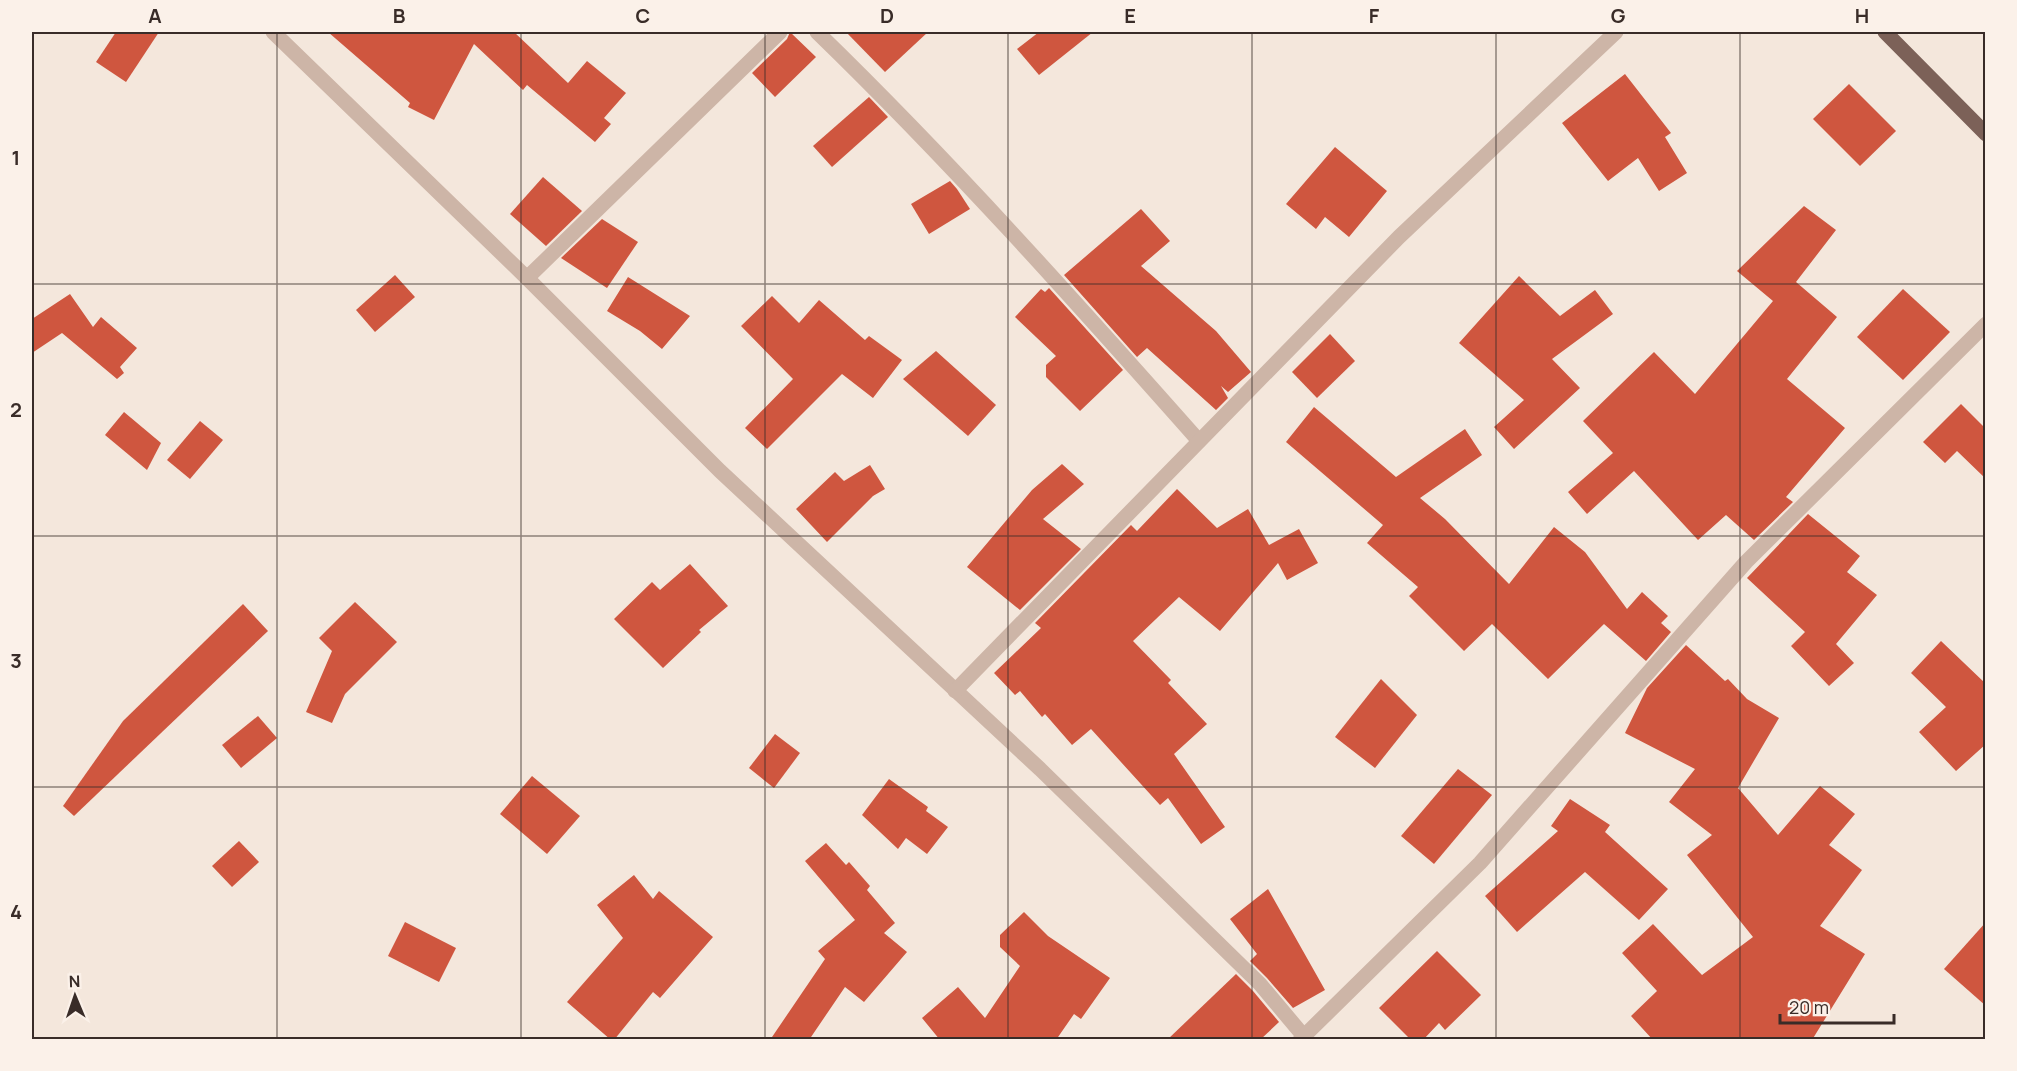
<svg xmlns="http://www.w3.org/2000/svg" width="2017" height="1071" font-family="Manrope,sans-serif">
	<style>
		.building { fill: #cf563f }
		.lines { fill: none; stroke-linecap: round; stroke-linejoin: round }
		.minor { stroke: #cdb5a7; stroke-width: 15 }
		.major { stroke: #7c6158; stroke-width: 15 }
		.grid { fill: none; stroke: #392c28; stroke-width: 1.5; stroke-opacity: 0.55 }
		.neatline { fill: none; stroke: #392c28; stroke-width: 2 }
		.grid-label { font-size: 20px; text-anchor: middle; font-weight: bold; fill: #392c28 }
	</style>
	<rect width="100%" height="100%" fill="#f4e7dc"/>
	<!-- building -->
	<g class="building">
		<path d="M 116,32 L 159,32 L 126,82 L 96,62 Z"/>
		<path d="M 328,32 L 514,32 L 568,83 L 587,61 L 626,93 L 604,118 L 611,124 L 595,142 L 527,85 L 523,90 L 474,44 L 434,120 L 408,107 L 410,103 Z"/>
		<path d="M 790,32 L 816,57 L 775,97 L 752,73 L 787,39 Z"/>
		<path d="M 846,32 L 928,32 L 885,72 Z"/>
		<path d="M 1039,32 L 1093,32 L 1039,75 L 1017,49 Z"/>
		<path d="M 1625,74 L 1671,133 L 1665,137 L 1687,173 L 1659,191 L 1638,158 L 1608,181 L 1562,123 Z"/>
		<path d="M 1849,84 L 1896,131 L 1860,166 L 1813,119 Z"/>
		<path d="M 869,97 L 888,117 L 832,167 L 813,146 Z"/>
		<path d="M 1335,147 L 1387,191 L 1349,237 L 1325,217 L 1316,229 L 1286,204 Z"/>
		<path d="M 543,177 L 582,211 L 546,246 L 510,214 Z"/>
		<path d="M 950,181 L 957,189 L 970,209 L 929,234 L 911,204 Z"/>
		<path d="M 1804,206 L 1836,230 L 1796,282 L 1837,317 L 1787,379 L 1845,428 L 1786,497 L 1793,502 L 1754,540 L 1726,515 L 1698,540 L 1634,471 L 1587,514 L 1568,492 L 1613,453 L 1583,421 L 1654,352 L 1695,394 L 1773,301 L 1737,271 Z"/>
		<path d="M 1141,209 L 1170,241 L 1141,266 L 1216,331 L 1251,372 L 1228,392 L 1221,386 L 1228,398 L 1216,410 L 1147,348 L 1137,357 L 1064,275 Z"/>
		<path d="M 602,219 L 638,242 L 607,288 L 561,258 Z"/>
		<path d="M 395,275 L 415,297 L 375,332 L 356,310 Z"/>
		<path d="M 1519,276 L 1560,316 L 1595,290 L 1613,314 L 1552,359 L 1580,388 L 1514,449 L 1494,427 L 1524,400 L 1459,343 Z"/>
		<path d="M 628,277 L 690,316 L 662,349 L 640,331 L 607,311 Z"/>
		<path d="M 1049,288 L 1123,370 L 1080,411 L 1046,377 L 1046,365 L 1056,356 L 1015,317 L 1041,289 L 1045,292 Z"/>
		<path d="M 1903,289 L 1950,332 L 1903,380 L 1857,337 Z"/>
		<path d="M 70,294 L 93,327 L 101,317 L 137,348 L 120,367 L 124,373 L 117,379 L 62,333 L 32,353 L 32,319 Z"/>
		<path d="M 772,296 L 799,323 L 819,300 L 865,340 L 869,336 L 902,360 L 873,398 L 842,374 L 767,449 L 745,428 L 793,379 L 741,326 Z"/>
		<path d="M 1330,334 L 1355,361 L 1317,398 L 1292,372 Z"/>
		<path d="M 936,351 L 996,405 L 968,436 L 903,379 Z"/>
		<path d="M 1961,404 L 1986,429 L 1986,479 L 1957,451 L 1945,463 L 1923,442 Z"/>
		<path d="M 1314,407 L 1396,477 L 1465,429 L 1482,455 L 1420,498 L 1445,519 L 1509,584 L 1554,527 L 1585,552 L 1627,609 L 1642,592 L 1668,616 L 1661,623 L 1671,632 L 1646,661 L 1604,624 L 1548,679 L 1492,624 L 1464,651 L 1409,596 L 1418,587 L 1367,543 L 1383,525 L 1286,442 Z"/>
		<path d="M 124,412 L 161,443 L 147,470 L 105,435 Z"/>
		<path d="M 200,421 L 223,440 L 190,479 L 167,460 Z"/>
		<path d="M 1062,464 L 1084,484 L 1043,519 L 1081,549 L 1020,610 L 967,567 L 1032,490 Z"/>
		<path d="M 870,465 L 885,489 L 873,496 L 827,542 L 796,509 L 835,472 L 844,481 Z"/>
		<path d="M 1177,489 L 1217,528 L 1248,509 L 1269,545 L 1299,529 L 1318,563 L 1287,580 L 1278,563 L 1220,631 L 1179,597 L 1133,641 L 1171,680 L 1168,683 L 1207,724 L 1174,754 L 1225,827 L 1201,844 L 1168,798 L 1160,805 L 1091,729 L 1072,745 L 1045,714 L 1042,717 L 1020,691 L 1015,695 L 994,673 L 1041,628 L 1035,623 L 1131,525 L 1137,531 Z"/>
		<path d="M 1808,514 L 1860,556 L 1847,572 L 1877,595 L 1836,644 L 1854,663 L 1829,686 L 1791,646 L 1805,632 L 1747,578 Z"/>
		<path d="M 690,564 L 728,606 L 699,630 L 701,632 L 663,668 L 614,619 L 652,582 L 660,590 Z"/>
		<path d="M 355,602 L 397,642 L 345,694 L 332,723 L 306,712 L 332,651 L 319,638 Z"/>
		<path d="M 243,604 L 268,631 L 74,816 L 63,806 L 123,721 Z"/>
		<path d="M 1941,641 L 1986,684 L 1986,744 L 1956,771 L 1919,732 L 1946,707 L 1911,673 Z"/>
		<path d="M 1686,645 L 1725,681 L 1728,679 L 1747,699 L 1779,718 L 1738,788 L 1778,835 L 1820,786 L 1855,814 L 1829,845 L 1862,870 L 1820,926 L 1865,954 L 1812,1040 L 1653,1040 L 1631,1016 L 1657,991 L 1622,953 L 1653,924 L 1702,975 L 1753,937 L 1687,855 L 1712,835 L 1669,802 L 1695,769 L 1625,733 L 1647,688 Z"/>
		<path d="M 1381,679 L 1417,715 L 1375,768 L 1335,737 Z"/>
		<path d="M 258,716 L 277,738 L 241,768 L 222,745 Z"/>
		<path d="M 775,734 L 800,753 L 774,788 L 749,768 Z"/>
		<path d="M 1458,769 L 1492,795 L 1434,864 L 1401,836 Z"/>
		<path d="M 532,776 L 580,816 L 547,854 L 500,814 Z"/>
		<path d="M 889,779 L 928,807 L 926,811 L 948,827 L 927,854 L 906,838 L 898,849 L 862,815 Z"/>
		<path d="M 1570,799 L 1610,825 L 1605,832 L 1668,889 L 1639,920 L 1585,872 L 1517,932 L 1485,896 L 1558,831 L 1551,826 Z"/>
		<path d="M 239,841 L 259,862 L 232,887 L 212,866 Z"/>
		<path d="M 826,843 L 846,865 L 849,862 L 870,886 L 867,890 L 895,923 L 884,933 L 907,952 L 864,1002 L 845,987 L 809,1040 L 770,1040 L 825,959 L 818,951 L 855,920 L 805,861 Z"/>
		<path d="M 634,875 L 653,899 L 659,891 L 713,937 L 660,998 L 653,992 L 614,1040 L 611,1040 L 567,1002 L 623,938 L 597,905 Z"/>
		<path d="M 1268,889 L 1325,990 L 1293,1008 L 1267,978 L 1250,961 L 1257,954 L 1230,919 Z"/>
		<path d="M 1024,912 L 1048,936 L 1110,978 L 1081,1019 L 1074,1014 L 1056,1040 L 940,1040 L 922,1018 L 958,987 L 985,1018 L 1020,966 L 1000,947 L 1000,935 Z"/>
		<path d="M 405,922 L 456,948 L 439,982 L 388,956 Z"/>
		<path d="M 1986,922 L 1986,1006 L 1944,969 Z"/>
		<path d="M 1437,951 L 1481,995 L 1445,1030 L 1439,1023 L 1423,1040 L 1411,1040 L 1379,1008 Z"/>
		<path d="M 1236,974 L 1253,991 L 1279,1022 L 1260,1040 L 1167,1040 Z"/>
	</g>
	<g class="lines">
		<!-- minor -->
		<g class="minor">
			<path d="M 273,32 L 527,278 L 720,471 L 1040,769 L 1260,984 L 1307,1040"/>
			<path d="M 817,32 C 951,162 1075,301 1199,441"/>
			<path d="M 527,278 L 780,32"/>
			<path d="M 955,691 L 1399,237 L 1616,32"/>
			<path d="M 1300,1040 L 1480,863 L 1746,562 L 1986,324"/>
		</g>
		<!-- major -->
		<path class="major" d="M 1885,32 L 1986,134"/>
	</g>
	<!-- grid -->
	<path class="grid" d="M 277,32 L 277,1040M 521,32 L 521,1040M 765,32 L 765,1040M 1008,32 L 1008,1040M 1252,32 L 1252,1040M 1496,32 L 1496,1040M 1740,32 L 1740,1040M 32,284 L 1986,284M 32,536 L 1986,536M 32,787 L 1986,787"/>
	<!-- border -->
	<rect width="2017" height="1071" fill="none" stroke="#fbf1e9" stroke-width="66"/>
	<!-- north arrow -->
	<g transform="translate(75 996) rotate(358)" stroke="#fbf1e9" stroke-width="4.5" paint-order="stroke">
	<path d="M0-4.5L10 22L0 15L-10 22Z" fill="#392c28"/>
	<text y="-9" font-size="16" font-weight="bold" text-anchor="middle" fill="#392c28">N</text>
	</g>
	<!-- scale -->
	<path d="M1780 1014v9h114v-9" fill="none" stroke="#392c28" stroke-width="3"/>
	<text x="1789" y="1014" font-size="18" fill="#392c28" stroke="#fbf1e9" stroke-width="4.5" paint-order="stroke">20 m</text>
	<rect x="33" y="33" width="1951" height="1005" class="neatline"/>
	<g class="grid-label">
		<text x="155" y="23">A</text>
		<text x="399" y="23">B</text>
		<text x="643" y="23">C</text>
		<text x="887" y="23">D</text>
		<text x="1130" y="23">E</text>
		<text x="1374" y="23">F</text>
		<text x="1618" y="23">G</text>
		<text x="1862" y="23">H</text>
		<text x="16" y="165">1</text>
		<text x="16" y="417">2</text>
		<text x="16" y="668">3</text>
		<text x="16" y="919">4</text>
	</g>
</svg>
